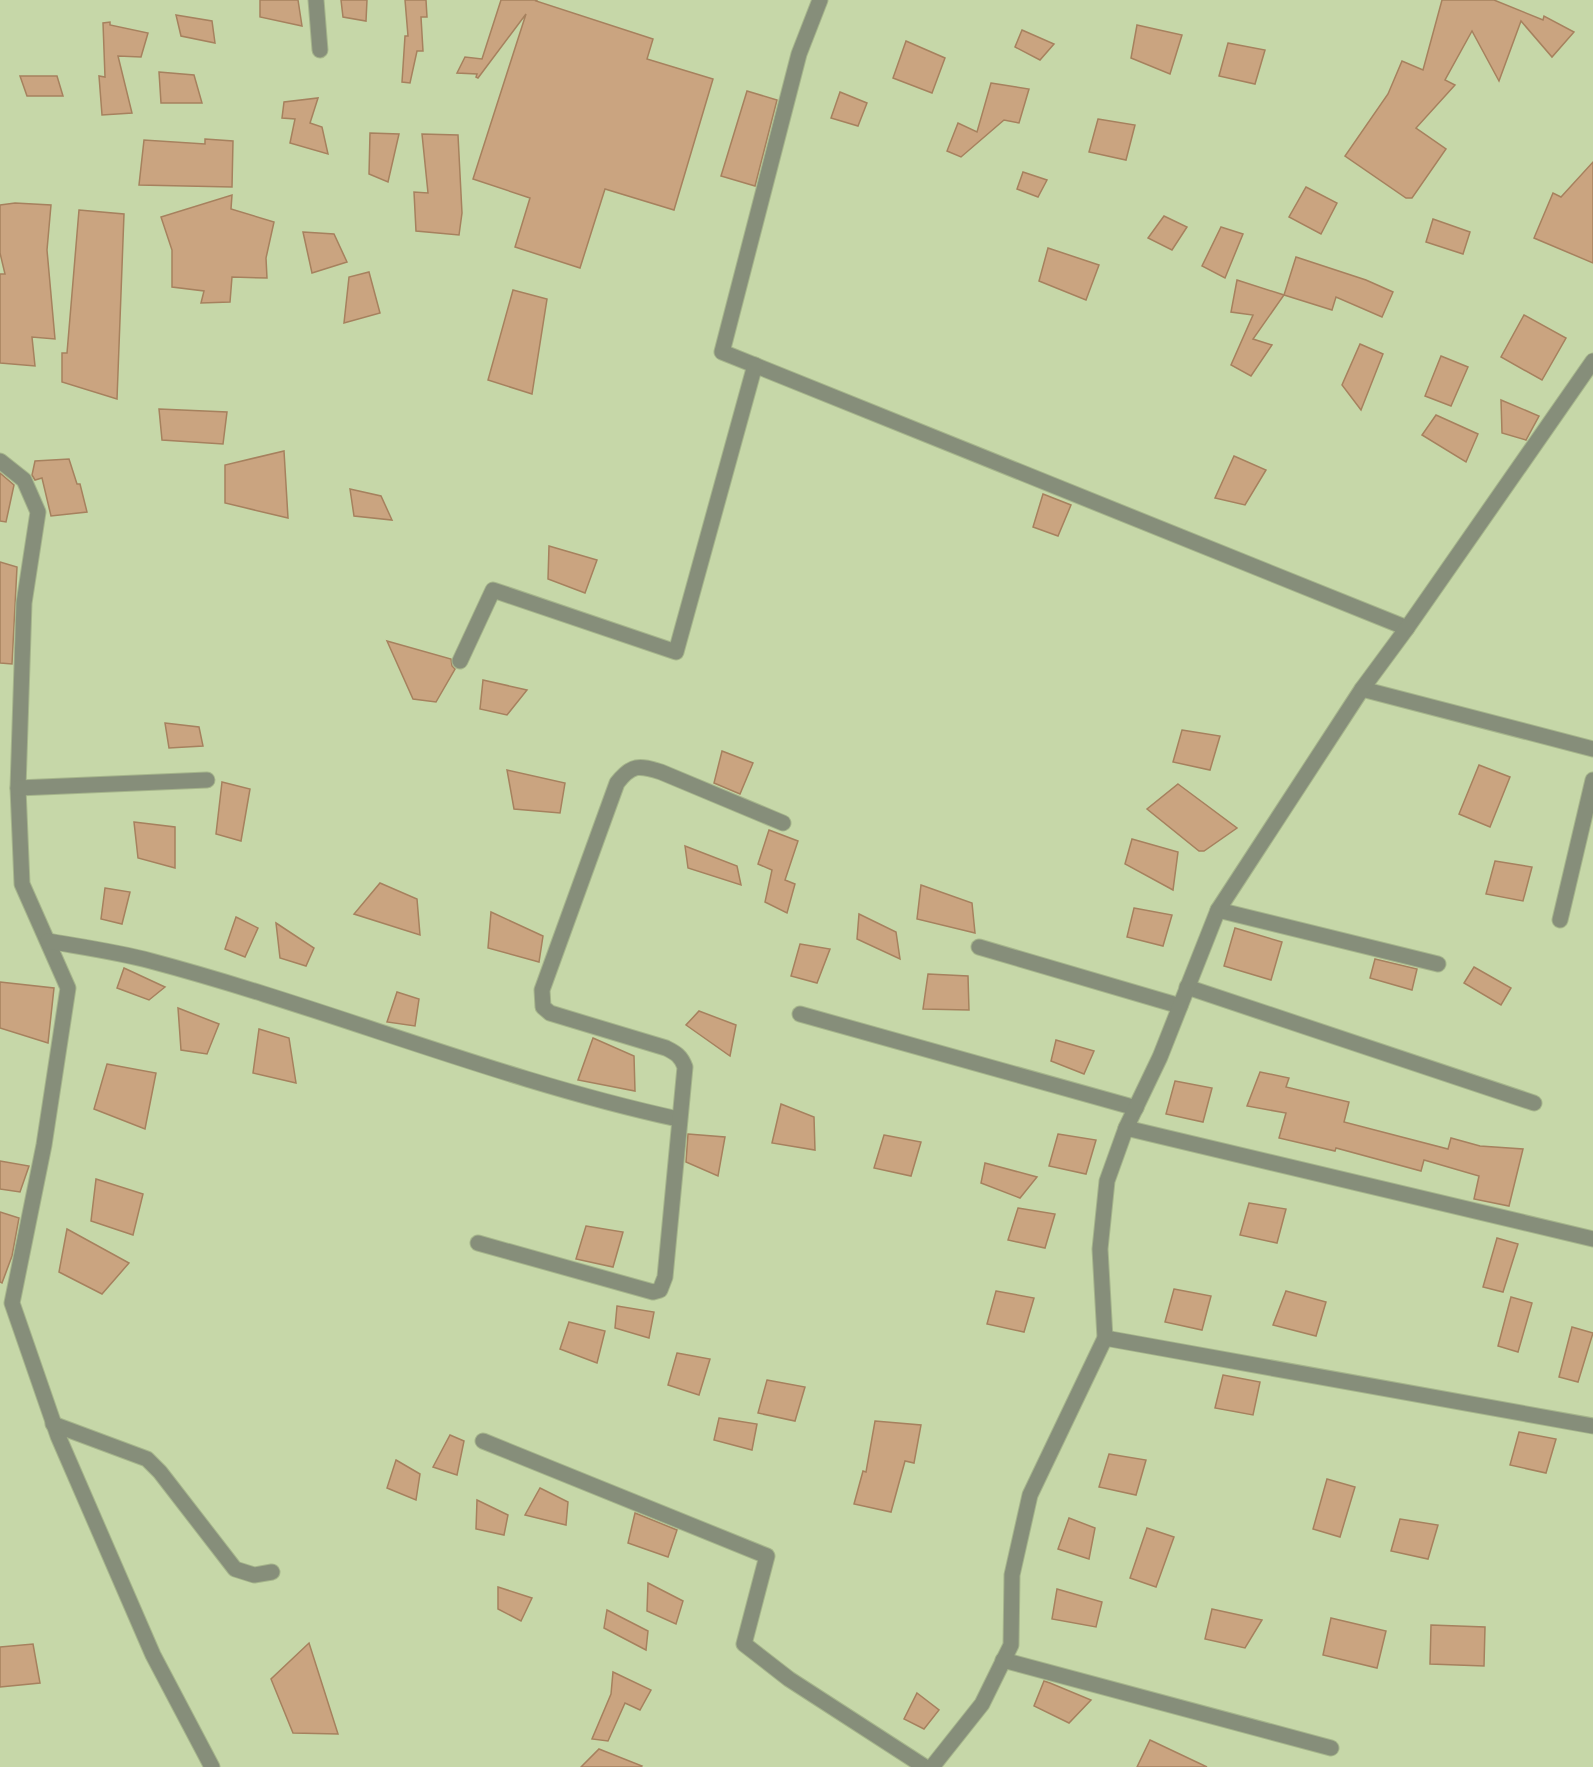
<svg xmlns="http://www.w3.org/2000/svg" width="1593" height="1767" font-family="Arial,sans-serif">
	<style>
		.building { fill: #caa480; stroke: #a6815e; stroke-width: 1.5 }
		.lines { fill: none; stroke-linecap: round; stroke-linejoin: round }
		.minor-casing { stroke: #a5b48b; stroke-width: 17 }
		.minor { stroke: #868e7a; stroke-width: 15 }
	</style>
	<rect width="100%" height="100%" fill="#c6d7a8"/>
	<!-- building -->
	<g class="building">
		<path d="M 260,0 L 298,0 L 302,26 L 260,17 Z"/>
		<path d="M 341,0 L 367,0 L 366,21 L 343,17 Z"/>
		<path d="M 405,0 L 426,0 L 427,17 L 421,17 L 423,51 L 417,51 L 410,83 L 402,82 L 405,36 L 408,36 Z"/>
		<path d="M 501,0 L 537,0 L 536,1 L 653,39 L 647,59 L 713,79 L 674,210 L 605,189 L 580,268 L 515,247 L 530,198 L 473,179 L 526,14 L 478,78 L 476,77 L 477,74 L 457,73 L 465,57 L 482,59 Z"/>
		<path d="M 1442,0 L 1494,0 L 1543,20 L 1544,16 L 1574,32 L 1552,57 L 1521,21 L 1499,81 L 1472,31 L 1445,80 L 1455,85 L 1416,128 L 1446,149 L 1412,198 L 1406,198 L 1345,156 L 1388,94 L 1402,61 L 1423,70 Z"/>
		<path d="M 176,15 L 212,21 L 215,43 L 181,36 Z"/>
		<path d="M 110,22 L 110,25 L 148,33 L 141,57 L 118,56 L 132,113 L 102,115 L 99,76 L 105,77 L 103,23 Z"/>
		<path d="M 1137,25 L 1182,35 L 1170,74 L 1131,58 Z"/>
		<path d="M 1022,30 L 1054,44 L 1040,60 L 1015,47 Z"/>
		<path d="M 906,41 L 945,58 L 932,93 L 893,78 Z"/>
		<path d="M 1228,43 L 1265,50 L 1255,84 L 1219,76 Z"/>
		<path d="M 159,72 L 194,75 L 202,103 L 161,103 Z"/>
		<path d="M 20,76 L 57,76 L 63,96 L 27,96 Z"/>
		<path d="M 991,83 L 1029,89 L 1019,123 L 1004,120 L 961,157 L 947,151 L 958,123 L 977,132 Z"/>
		<path d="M 747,91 L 777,100 L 755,186 L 721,176 Z"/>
		<path d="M 840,92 L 867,103 L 858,126 L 831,118 Z"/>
		<path d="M 318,98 L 310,123 L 322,127 L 328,154 L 290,143 L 295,119 L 282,118 L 284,102 Z"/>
		<path d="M 1098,119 L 1135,125 L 1126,160 L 1089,152 Z"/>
		<path d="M 370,133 L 399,134 L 388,182 L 369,174 Z"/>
		<path d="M 422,134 L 458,135 L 462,213 L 459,235 L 416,231 L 414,192 L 428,193 Z"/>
		<path d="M 205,139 L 233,141 L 232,187 L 139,185 L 144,140 L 205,144 Z"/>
		<path d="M 1593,162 L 1593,263 L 1534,238 L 1553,193 L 1561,197 Z"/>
		<path d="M 1023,172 L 1047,180 L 1038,197 L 1017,189 Z"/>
		<path d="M 1306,187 L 1337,203 L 1321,234 L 1289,217 Z"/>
		<path d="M 232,195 L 231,209 L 274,222 L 266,258 L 267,278 L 232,277 L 230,302 L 201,303 L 204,291 L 172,287 L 172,250 L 161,217 Z"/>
		<path d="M 15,203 L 51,205 L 47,250 L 55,339 L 32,337 L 35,366 L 0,363 L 0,274 L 5,274 L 0,253 L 0,205 Z"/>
		<path d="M 79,210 L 124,214 L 117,399 L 62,382 L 62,353 L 67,353 Z"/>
		<path d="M 1164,216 L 1187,227 L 1172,250 L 1148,238 Z"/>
		<path d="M 1433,219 L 1470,232 L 1463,254 L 1426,242 Z"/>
		<path d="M 1221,227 L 1243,234 L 1225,278 L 1202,266 Z"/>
		<path d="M 303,232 L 334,234 L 347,262 L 312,273 Z"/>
		<path d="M 1048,248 L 1099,265 L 1086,300 L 1039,281 Z"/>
		<path d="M 1296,257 L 1366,280 L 1393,292 L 1382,317 L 1336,297 L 1332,310 L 1284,295 Z"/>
		<path d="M 369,272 L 380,313 L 344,323 L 349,277 Z"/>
		<path d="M 1237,280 L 1284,295 L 1253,339 L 1272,345 L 1251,376 L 1231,365 L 1253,315 L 1231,312 Z"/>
		<path d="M 513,290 L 547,299 L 532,394 L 488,380 Z"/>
		<path d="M 1524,315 L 1566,338 L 1542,380 L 1501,357 Z"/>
		<path d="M 1360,344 L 1383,354 L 1361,410 L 1342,385 Z"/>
		<path d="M 1441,356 L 1468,367 L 1451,406 L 1425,396 Z"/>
		<path d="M 1501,400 L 1539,416 L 1526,440 L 1502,433 Z"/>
		<path d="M 159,409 L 227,412 L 223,444 L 162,440 Z"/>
		<path d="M 1436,415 L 1478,434 L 1466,462 L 1422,435 Z"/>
		<path d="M 284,451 L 288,518 L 225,503 L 225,465 Z"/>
		<path d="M 1234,456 L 1266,470 L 1245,505 L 1215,498 Z"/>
		<path d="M 69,459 L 77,484 L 80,484 L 87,512 L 51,516 L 42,478 L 35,480 L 32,475 L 35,461 Z"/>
		<path d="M 0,473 L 14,485 L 6,522 L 0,521 Z"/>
		<path d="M 350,489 L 381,496 L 392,520 L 354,516 Z"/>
		<path d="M 1043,494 L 1071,505 L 1058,536 L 1033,527 Z"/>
		<path d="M 549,546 L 597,560 L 585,593 L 548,579 Z"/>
		<path d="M 0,562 L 17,567 L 12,664 L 0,663 Z"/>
		<path d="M 387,641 L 451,659 L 452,666 L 455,669 L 436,702 L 413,699 Z"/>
		<path d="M 483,680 L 527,690 L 507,715 L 480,709 Z"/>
		<path d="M 165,723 L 199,727 L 203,746 L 169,748 Z"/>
		<path d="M 1182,730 L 1220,736 L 1210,770 L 1173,762 Z"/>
		<path d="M 722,751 L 753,763 L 740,794 L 714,783 Z"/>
		<path d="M 1479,765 L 1510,777 L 1490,827 L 1459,814 Z"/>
		<path d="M 507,770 L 565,783 L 560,813 L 514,809 Z"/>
		<path d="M 222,782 L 250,789 L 241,841 L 216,834 Z"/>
		<path d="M 1178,784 L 1237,828 L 1204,851 L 1199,851 L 1147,809 Z"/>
		<path d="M 134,822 L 175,827 L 175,868 L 138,858 Z"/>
		<path d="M 769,830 L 798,841 L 785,880 L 795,884 L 787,913 L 765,902 L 772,870 L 758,864 Z"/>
		<path d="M 1132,839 L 1178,852 L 1173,890 L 1125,864 Z"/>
		<path d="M 685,846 L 737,866 L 741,885 L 688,868 Z"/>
		<path d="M 1495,861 L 1532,867 L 1523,901 L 1486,894 Z"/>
		<path d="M 380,883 L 417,899 L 420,935 L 354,914 Z"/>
		<path d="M 921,885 L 972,903 L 975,933 L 917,919 Z"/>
		<path d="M 105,888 L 130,892 L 122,924 L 101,919 Z"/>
		<path d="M 1134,908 L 1172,915 L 1163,946 L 1127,937 Z"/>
		<path d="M 491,912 L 543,936 L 539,962 L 488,948 Z"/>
		<path d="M 859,914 L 896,932 L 900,959 L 857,939 Z"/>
		<path d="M 236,917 L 258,928 L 245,957 L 225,949 Z"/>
		<path d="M 276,923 L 314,948 L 306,966 L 280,958 Z"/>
		<path d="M 1235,928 L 1282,942 L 1271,980 L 1224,966 Z"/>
		<path d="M 800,944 L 830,949 L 817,983 L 791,976 Z"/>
		<path d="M 1375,959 L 1417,969 L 1412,990 L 1370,978 Z"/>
		<path d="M 1474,967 L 1511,988 L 1501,1005 L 1464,983 Z"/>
		<path d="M 124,968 L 165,987 L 149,1000 L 117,988 Z"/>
		<path d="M 928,974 L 968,976 L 969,1010 L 923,1009 Z"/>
		<path d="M 0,982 L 54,988 L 48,1043 L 0,1028 Z"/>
		<path d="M 397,992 L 419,999 L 415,1026 L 387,1022 Z"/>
		<path d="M 178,1008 L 219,1024 L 207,1054 L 181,1050 Z"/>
		<path d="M 699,1011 L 736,1025 L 730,1056 L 686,1025 Z"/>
		<path d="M 259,1029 L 289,1038 L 296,1083 L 253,1073 Z"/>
		<path d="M 593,1038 L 634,1056 L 635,1091 L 578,1080 Z"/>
		<path d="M 1056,1040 L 1094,1051 L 1084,1074 L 1051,1061 Z"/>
		<path d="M 107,1064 L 156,1073 L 145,1129 L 94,1109 Z"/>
		<path d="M 1260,1072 L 1289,1078 L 1286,1087 L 1349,1102 L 1344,1122 L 1448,1149 L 1451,1138 L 1480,1146 L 1523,1149 L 1509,1206 L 1474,1199 L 1479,1176 L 1424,1160 L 1421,1171 L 1336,1148 L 1335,1151 L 1279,1138 L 1286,1113 L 1247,1106 Z"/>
		<path d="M 1175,1081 L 1212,1088 L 1203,1122 L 1166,1114 Z"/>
		<path d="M 781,1104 L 814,1117 L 815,1150 L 772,1143 Z"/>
		<path d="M 688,1134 L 725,1137 L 718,1176 L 686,1162 Z"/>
		<path d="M 1058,1134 L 1096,1140 L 1086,1174 L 1049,1166 Z"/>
		<path d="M 884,1135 L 921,1142 L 911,1176 L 874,1168 Z"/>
		<path d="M 0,1161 L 29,1166 L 20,1192 L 0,1189 Z"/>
		<path d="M 985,1163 L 1037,1177 L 1020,1198 L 981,1183 Z"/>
		<path d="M 96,1179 L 143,1194 L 133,1235 L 91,1221 Z"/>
		<path d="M 1249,1203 L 1286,1209 L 1277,1243 L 1240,1235 Z"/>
		<path d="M 1018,1208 L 1055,1214 L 1045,1248 L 1008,1240 Z"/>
		<path d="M 0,1212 L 19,1218 L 12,1256 L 2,1283 L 0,1282 Z"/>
		<path d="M 586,1226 L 623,1232 L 613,1267 L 576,1259 Z"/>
		<path d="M 67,1229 L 129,1263 L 102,1294 L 59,1272 Z"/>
		<path d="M 1497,1238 L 1518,1244 L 1503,1292 L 1483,1287 Z"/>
		<path d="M 1174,1289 L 1211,1296 L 1202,1330 L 1165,1322 Z"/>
		<path d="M 996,1291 L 1034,1298 L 1024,1332 L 987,1324 Z"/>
		<path d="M 1286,1291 L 1326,1302 L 1316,1336 L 1273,1325 Z"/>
		<path d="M 1511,1297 L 1532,1303 L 1518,1352 L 1498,1346 Z"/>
		<path d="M 617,1306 L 654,1312 L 649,1338 L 615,1328 Z"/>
		<path d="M 569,1322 L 605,1331 L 597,1363 L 560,1349 Z"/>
		<path d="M 1572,1327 L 1593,1333 L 1578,1382 L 1559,1377 Z"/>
		<path d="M 677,1353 L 710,1359 L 699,1395 L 668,1385 Z"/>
		<path d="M 1223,1375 L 1260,1382 L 1253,1415 L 1215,1408 Z"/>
		<path d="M 767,1380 L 805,1387 L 795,1421 L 758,1413 Z"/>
		<path d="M 719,1418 L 757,1424 L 752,1450 L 714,1440 Z"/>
		<path d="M 875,1421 L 921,1425 L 914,1463 L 905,1461 L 891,1512 L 854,1504 L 863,1471 L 866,1472 Z"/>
		<path d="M 1519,1432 L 1556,1439 L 1546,1473 L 1510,1465 Z"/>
		<path d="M 450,1435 L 464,1441 L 457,1475 L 433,1467 Z"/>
		<path d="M 1109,1454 L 1146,1460 L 1136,1495 L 1099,1487 Z"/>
		<path d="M 396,1460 L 420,1474 L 416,1500 L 387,1488 Z"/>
		<path d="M 1327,1479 L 1355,1487 L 1340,1537 L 1313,1529 Z"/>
		<path d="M 540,1488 L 568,1502 L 566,1525 L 525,1515 Z"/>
		<path d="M 477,1500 L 508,1515 L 504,1535 L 476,1529 Z"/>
		<path d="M 635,1513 L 677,1530 L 668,1557 L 628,1543 Z"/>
		<path d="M 1069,1518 L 1095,1528 L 1089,1559 L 1058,1549 Z"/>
		<path d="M 1400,1519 L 1438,1525 L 1428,1559 L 1391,1551 Z"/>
		<path d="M 1147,1528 L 1174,1537 L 1156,1587 L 1130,1578 Z"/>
		<path d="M 648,1583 L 683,1601 L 676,1624 L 647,1611 Z"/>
		<path d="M 498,1587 L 532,1598 L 521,1621 L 498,1609 Z"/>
		<path d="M 1057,1589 L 1102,1602 L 1096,1627 L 1052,1619 Z"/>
		<path d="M 1212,1609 L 1262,1620 L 1245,1648 L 1205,1639 Z"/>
		<path d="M 607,1610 L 648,1631 L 646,1650 L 604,1628 Z"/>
		<path d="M 1331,1618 L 1386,1631 L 1377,1668 L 1323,1655 Z"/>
		<path d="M 1431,1625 L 1485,1627 L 1484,1666 L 1430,1664 Z"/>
		<path d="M 309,1643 L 338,1734 L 293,1733 L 271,1679 Z"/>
		<path d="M 33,1644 L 40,1683 L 0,1687 L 0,1647 Z"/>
		<path d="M 613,1672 L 651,1690 L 640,1710 L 625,1703 L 608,1741 L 592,1739 L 611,1694 Z"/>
		<path d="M 1044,1681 L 1050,1683 L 1091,1700 L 1069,1723 L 1034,1706 Z"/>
		<path d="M 917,1693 L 939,1710 L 924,1729 L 904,1719 Z"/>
		<path d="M 1150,1740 L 1207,1767 L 1137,1767 Z"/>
		<path d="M 599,1749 L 642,1766 L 641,1767 L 581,1767 Z"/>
	</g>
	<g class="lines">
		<!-- minor casing -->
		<g class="minor-casing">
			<g id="minor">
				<path d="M 316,0 L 320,50"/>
				<path d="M 820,0 L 799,54 L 722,352 L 1407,628"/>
				<path d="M 0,461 L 24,480 L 38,512 L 24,603 L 18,788 L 22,884 L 68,988 L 44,1145 L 12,1303 L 58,1436 L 153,1655 L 212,1767"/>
				<path d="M 460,661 L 493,590 L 676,652 L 755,365"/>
				<path d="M 1362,689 L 1593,749"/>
				<path d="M 18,788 L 207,780"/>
				<path d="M 1218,910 L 1438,964"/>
				<path d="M 1560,920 L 1593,780"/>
				<path d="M 48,941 C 82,947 118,952 151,961 C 328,1008 499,1080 678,1119"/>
				<path d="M 979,947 L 1180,1006"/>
				<path d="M 1187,987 L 1534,1103"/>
				<path d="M 800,1014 L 1136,1108"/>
				<path d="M 1126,1128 L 1593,1239"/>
				<path d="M 478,1243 L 653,1292 L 660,1290 L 665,1277 L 685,1067 C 681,1056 676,1053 666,1048 L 550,1013 L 543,1007 L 542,990 L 617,783 C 632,764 639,765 661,772 L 783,823"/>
				<path d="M 1105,1338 L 1593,1426"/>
				<path d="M 53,1424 L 147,1459 L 160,1472 L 235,1569 L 254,1575 L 272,1572"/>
				<path d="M 483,1441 L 767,1556 L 744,1644 L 789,1679 L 925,1767"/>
				<path d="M 1003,1660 L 1331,1748"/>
				<path d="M 932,1767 L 982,1704 L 1011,1645 L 1012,1575 L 1030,1495 L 1105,1338 L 1100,1249 L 1107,1181 L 1126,1128 L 1160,1057 L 1218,910 L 1362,689 L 1407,628 L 1593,361"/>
			</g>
		</g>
		<!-- minor -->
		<use href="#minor" class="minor"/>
	</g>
</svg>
